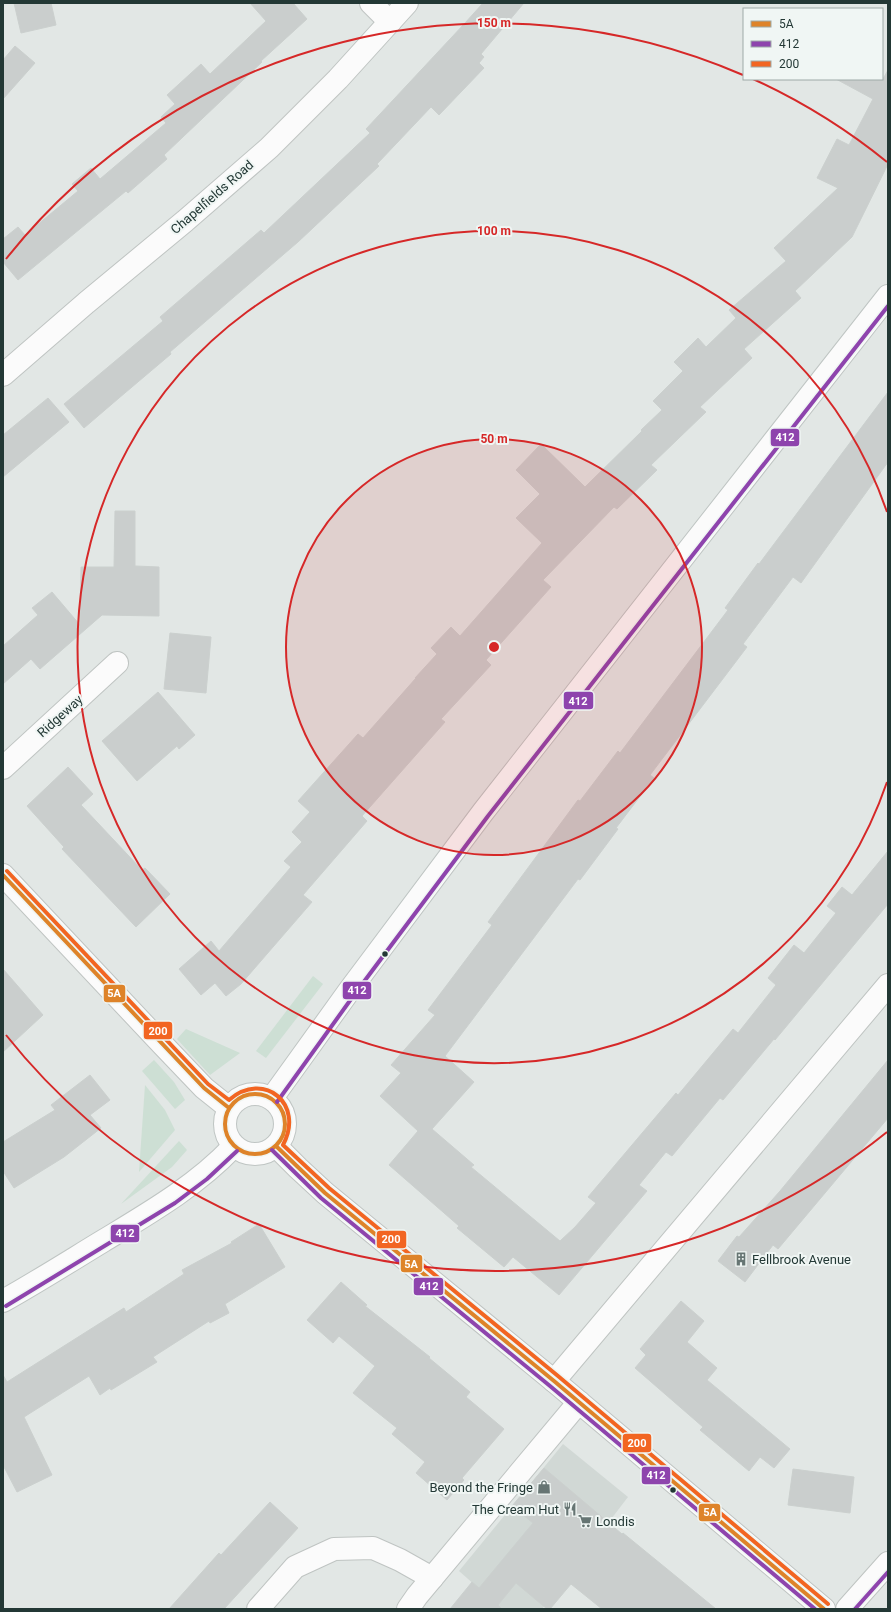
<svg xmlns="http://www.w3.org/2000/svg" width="891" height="1612" font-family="Roboto,sans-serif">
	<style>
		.built { fill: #d1d8d5 }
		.green { fill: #cddfd4 }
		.building { fill: #cacecd; stroke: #cbd0ce }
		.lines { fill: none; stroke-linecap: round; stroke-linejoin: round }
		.minor-casing { stroke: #bfc4c2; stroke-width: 24 }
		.tertiary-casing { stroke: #bfc4c2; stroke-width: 24 }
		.secondary-casing { stroke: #bfc5c3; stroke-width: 24 }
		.minor { stroke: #fbfbfb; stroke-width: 22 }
		.tertiary { stroke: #fbfbfb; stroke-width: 22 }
		.secondary { stroke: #fbfbfb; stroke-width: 22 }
		.bus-1-casing { stroke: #f0f6f4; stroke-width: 7 }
		.bus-2-casing { stroke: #f0f6f4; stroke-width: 7 }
		.bus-3-casing { stroke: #f0f6f4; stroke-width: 7 }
		.bus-1 { stroke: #de8329; stroke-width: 4 }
		.bus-2 { stroke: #8e44ad; stroke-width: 4 }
		.bus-3 { stroke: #f26522; stroke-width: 4 }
		.ring { fill: none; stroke: #d62828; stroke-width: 2 }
		.bus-dot { fill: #233835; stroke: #f0f6f4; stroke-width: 1.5 }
		.labels { text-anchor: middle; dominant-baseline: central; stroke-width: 4; stroke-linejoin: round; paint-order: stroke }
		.street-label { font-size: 13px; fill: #233835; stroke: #f0f6f4 }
		.poi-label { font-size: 13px; fill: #233835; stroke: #f0f6f4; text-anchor: start }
		.centre { fill: #d62828; stroke: #f0f6f4; stroke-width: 2 }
		.ring-label { font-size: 12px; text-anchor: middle; font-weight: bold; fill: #d62828; stroke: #f0f6f4; stroke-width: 4; stroke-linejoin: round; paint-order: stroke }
		.line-badge { stroke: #f0f6f4; stroke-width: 1.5 }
		.badge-label { font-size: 11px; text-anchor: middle; font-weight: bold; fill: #fff }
	</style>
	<rect width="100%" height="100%" fill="#e2e7e5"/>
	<!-- built -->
	<path class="built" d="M 563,1444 L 628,1497 L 542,1609 L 502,1609 L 459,1571 Z"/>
	<!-- green -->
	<g class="green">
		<path d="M 313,976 L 323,984 L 266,1058 L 256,1051 Z"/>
		<path d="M 186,1029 L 240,1053 L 210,1075 L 177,1039 Z"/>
		<path d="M 154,1060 L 174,1082 L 185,1100 L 175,1109 L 142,1071 Z"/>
		<path d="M 145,1085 L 165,1110 L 175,1130 L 139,1172 Z"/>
		<path d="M 179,1141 L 187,1150 L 172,1167 L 121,1204 Z"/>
	</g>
	<!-- building -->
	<g class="building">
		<path d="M 14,3 L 51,3 L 56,25 L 21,33 Z"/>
		<path d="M 250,3 L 293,3 L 307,19 L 261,61 L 262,62 L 164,155 L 167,159 L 128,193 L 126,191 L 18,280 L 3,262 L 3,239 L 18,227 L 25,235 L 78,191 L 72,184 L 91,168 L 100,179 L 166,123 L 161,117 L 175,104 L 167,95 L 201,64 L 210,74 L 266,21 Z"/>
		<path d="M 483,3 L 524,3 L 481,54 L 484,57 L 479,63 L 484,68 L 439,115 L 431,107 L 377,164 L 379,166 L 298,242 L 170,352 L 171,354 L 119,398 L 84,428 L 64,404 L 163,321 L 160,317 L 261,230 L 264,233 L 370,133 L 366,129 L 465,23 Z"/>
		<path d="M 15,46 L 35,63 L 3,99 L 3,60 Z"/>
		<path d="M 888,70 L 888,164 L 852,237 L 795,291 L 801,298 L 744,349 L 752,358 L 700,407 L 706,412 L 651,465 L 657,470 L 617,509 L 614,507 L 543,580 L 551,587 L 486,660 L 491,665 L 441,719 L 445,722 L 362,816 L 367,821 L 303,895 L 312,902 L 241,984 L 226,996 L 215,983 L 201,995 L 179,969 L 211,941 L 219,951 L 291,867 L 284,861 L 302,842 L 292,832 L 310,812 L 298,801 L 358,734 L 363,738 L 416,678 L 415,678 L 437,654 L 431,648 L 451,627 L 460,636 L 542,543 L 516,518 L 540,494 L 516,470 L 541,444 L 585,487 L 642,431 L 641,430 L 662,410 L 653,401 L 683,371 L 674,362 L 698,338 L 706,347 L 736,318 L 729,310 L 786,261 L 774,248 L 838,188 L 817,178 L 837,139 L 849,145 L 873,99 L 836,79 L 883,79 Z"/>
		<path d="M 888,392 L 888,462 L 801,583 L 793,577 L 743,644 L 747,647 L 650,775 L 654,778 L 616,828 L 618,829 L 580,880 L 578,879 L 445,1056 L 474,1082 L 432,1129 L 474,1165 L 471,1167 L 560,1241 L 575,1227 L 596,1203 L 588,1197 L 676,1093 L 678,1095 L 733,1029 L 738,1033 L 776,985 L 768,978 L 794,945 L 804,953 L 836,913 L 827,906 L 842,887 L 852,895 L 888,851 L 888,904 L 775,1040 L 774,1039 L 723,1100 L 720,1098 L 672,1156 L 666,1152 L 639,1185 L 647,1191 L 559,1295 L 513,1257 L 504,1267 L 457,1228 L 459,1226 L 389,1165 L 418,1131 L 380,1096 L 401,1073 L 391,1065 L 435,1015 L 428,1010 L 492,925 L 488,922 L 578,800 L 580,801 L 618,751 L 620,753 L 728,610 L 725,608 L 758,563 L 759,564 Z"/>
		<path d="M 48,398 L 69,422 L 3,477 L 3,435 Z"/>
		<path d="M 115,511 L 135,511 L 135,566 L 159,567 L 159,616 L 102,615 L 40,669 L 31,659 L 3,684 L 3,646 L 38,615 L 32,608 L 52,592 L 80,625 L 81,567 L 114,567 Z"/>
		<path d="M 170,633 L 211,637 L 206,693 L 164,689 Z"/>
		<path d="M 158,692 L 195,735 L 179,749 L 177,746 L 137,781 L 102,741 Z"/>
		<path d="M 68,767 L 93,794 L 81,805 L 142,870 L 145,868 L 170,894 L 136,927 L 62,849 L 64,847 L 27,806 Z"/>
		<path d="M 3,969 L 43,1015 L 3,1052 Z"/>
		<path d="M 888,1060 L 888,1118 L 778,1249 L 773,1245 L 745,1282 L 718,1261 L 737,1236 L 739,1237 L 780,1191 Z"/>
		<path d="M 90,1075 L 110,1100 L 90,1115 L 101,1128 L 64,1157 L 14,1188 L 3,1171 L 3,1142 L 55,1110 L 51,1105 Z"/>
		<path d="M 259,1224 L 285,1267 L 225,1304 L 229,1313 L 210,1323 L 209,1321 L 153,1357 L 157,1362 L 111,1390 L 110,1388 L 100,1395 L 89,1376 L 24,1417 L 52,1475 L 17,1492 L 3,1465 L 3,1375 L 7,1382 L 124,1308 L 126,1312 L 184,1274 L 182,1270 L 232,1243 L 231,1242 Z"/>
		<path d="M 341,1282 L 367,1305 L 365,1306 L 430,1357 L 429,1358 L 470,1392 L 466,1397 L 504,1429 L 462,1478 L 464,1480 L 447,1500 L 416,1473 L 425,1462 L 392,1434 L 397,1428 L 353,1393 L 375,1366 L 339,1336 L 333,1343 L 307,1320 Z"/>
		<path d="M 681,1301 L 704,1321 L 687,1342 L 717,1368 L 707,1380 L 790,1449 L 774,1468 L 760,1457 L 749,1471 L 700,1430 L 703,1427 L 635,1368 L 646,1355 L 640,1349 Z"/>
		<path d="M 544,1468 L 622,1534 L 623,1533 L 716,1609 L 602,1609 L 571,1584 L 550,1609 L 547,1609 L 516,1583 L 498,1605 L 502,1609 L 450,1609 L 472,1582 L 479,1588 L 533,1523 L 512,1506 Z"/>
		<path d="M 793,1469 L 854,1477 L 850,1513 L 788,1505 Z"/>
		<path d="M 270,1502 L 298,1528 L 224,1609 L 169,1609 L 219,1553 L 221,1555 Z"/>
	</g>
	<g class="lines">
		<!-- minor casing -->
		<g class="minor-casing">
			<g id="minor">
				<path d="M 371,3 L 390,22"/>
				<path d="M 3,375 L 86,303 L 185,221 L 269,148 L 338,79 L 407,3"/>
				<path d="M 3,768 L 117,663"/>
				<path d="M 554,1381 L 888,985"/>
				<path d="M 258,1609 L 295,1567 L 334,1549 L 373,1548 L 400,1560 L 432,1578"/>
				<path d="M 408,1609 L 417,1596 L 579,1402"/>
			</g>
		</g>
		<!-- tertiary casing -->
		<g class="tertiary-casing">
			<g id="tertiary">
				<path d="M 3,875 L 162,1044 L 204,1088 L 229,1108"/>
				<path d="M 276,1146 L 298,1168 L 325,1193 L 554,1381 L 824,1609"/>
				<path d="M 847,1609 L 888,1563"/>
			</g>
		</g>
		<!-- secondary casing -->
		<g class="secondary-casing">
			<g id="secondary">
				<circle cx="255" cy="1124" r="30"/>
				<path d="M 272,1098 L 349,991 L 483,812 L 888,296"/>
				<path d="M 3,1301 C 37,1282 70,1261 103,1241 C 149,1213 196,1186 233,1147"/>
			</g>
		</g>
		<!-- minor -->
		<use href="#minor" class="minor"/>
		<!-- tertiary -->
		<use href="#tertiary" class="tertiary"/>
		<!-- secondary -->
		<use href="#secondary" class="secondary"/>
		<!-- bus-1 casing -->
		<g class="bus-1-casing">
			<g id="bus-1">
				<path d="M 3,875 L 204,1088 L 229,1108"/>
				<circle cx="255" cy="1124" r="30"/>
				<path d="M 276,1146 L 325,1193 L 554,1381 L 824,1609"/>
			</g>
		</g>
		<!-- bus-2 casing -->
		<g class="bus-2-casing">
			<g id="bus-2">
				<path d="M 277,1102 L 354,995 L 488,816 L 888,306"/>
				<path d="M 272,1150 L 321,1198 L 550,1386 L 815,1609"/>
				<path d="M 6,1306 L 175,1203 L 207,1179 L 237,1151"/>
				<path d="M 855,1609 L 888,1572"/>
			</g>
		</g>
		<!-- bus-3 casing -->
		<g class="bus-3-casing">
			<path id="bus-3" d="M 7,871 L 208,1084 L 229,1100 C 264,1070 305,1104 283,1145 L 329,1188 L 558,1376 L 828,1604"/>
		</g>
		<!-- bus-1 -->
		<use href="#bus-1" class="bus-1"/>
		<!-- bus-2 -->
		<use href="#bus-2" class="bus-2"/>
		<!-- bus-3 -->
		<use href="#bus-3" class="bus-3"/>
	</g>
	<!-- distance rings -->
	<circle cx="494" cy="647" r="208" fill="#d62828" fill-opacity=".12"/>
	<g class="ring">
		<circle cx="494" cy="647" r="208"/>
		<path d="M887 782A416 416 0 1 1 887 512"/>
		<path d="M887 1132A624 624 0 0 1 6 1035M6 259A624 624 0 0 1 743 75M753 79A624 624 0 0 1 887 162"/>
	</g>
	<!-- icons -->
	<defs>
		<g id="building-bare" transform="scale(1.08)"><path d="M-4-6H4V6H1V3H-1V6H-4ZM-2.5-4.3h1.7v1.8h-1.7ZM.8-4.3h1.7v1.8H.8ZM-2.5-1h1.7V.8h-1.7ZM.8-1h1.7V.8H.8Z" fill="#667573" stroke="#f0f6f4" stroke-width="2.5" paint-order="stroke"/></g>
		<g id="shop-bare" transform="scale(1.08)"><path d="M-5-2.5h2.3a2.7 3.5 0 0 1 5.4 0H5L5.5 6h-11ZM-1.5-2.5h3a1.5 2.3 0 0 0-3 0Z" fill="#667573" stroke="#f0f6f4" stroke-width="2.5" paint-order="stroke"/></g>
		<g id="restaurant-bare" transform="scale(1.08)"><path d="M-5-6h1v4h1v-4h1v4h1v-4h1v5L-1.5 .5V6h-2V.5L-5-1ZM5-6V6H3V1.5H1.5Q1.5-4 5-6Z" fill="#667573" stroke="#f0f6f4" stroke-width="2.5" paint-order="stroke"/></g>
		<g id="supermarket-bare" transform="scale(1.08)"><path d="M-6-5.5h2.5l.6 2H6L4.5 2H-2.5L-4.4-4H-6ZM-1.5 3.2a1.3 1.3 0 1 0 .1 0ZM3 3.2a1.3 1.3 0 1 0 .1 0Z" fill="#667573" stroke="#f0f6f4" stroke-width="2.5" paint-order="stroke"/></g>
	</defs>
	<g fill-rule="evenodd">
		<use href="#building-bare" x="741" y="1259"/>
		<use href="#shop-bare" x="544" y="1487"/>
		<use href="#restaurant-bare" x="570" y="1509"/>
		<use href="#supermarket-bare" x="585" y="1521"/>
	</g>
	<!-- markers -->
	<g class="bus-dot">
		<circle cx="385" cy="954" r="3.5"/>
		<circle cx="673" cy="1490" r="3.5"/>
	</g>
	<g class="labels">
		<!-- street labels -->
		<g class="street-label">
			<text transform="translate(212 197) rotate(-41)">Chapelfields Road</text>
			<text transform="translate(60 716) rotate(-42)">Ridgeway</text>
		</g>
		<!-- poi labels -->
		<g class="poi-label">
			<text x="752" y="1259">Fellbrook Avenue</text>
			<text x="533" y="1487" text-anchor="end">Beyond the Fringe</text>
			<text x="559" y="1509" text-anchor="end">The Cream Hut</text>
			<text x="596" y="1521">Londis</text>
		</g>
	</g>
	<circle cx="494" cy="647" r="6" class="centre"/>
	<g class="ring-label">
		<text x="494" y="27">150 m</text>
		<text x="494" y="235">100 m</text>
		<text x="494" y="443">50 m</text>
	</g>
	<g class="line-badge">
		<rect x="770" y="428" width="30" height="19" rx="4" fill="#8e44ad"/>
		<rect x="563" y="691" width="31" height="19" rx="4" fill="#8e44ad"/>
		<rect x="342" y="981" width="30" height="19" rx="4" fill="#8e44ad"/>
		<rect x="103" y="984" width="23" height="19" rx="4" fill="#de8329"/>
		<rect x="143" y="1021" width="30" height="19" rx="4" fill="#f26522"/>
		<rect x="110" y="1224" width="30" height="19" rx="4" fill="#8e44ad"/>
		<rect x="376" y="1230" width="31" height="19" rx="4" fill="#f26522"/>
		<rect x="400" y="1254" width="23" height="19" rx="4" fill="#de8329"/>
		<rect x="413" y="1277" width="31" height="19" rx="4" fill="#8e44ad"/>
		<rect x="622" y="1433" width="30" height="20" rx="4" fill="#f26522"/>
		<rect x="641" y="1466" width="30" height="19" rx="4" fill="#8e44ad"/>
		<rect x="698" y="1503" width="23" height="19" rx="4" fill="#de8329"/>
	</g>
	<g class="badge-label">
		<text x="785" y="441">412</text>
		<text x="578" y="705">412</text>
		<text x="357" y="994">412</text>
		<text x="114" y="997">5A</text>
		<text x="158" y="1035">200</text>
		<text x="125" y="1237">412</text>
		<text x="391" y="1243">200</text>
		<text x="411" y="1268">5A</text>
		<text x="429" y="1290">412</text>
		<text x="637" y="1447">200</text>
		<text x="656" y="1479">412</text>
		<text x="710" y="1516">5A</text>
	</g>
	<!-- border -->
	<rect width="891" height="1612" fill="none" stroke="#233835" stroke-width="8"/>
	<!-- legend -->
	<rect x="743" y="8" width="140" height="72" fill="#f0f6f4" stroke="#9eaaa8"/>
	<rect x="751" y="21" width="20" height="6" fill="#de8329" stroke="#9eaaa8"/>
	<text x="779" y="28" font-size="12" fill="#233835">5A</text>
	<rect x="751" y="41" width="20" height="6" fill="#8e44ad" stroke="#9eaaa8"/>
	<text x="779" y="48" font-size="12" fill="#233835">412</text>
	<rect x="751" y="61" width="20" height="6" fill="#f26522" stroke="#9eaaa8"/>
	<text x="779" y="68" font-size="12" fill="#233835">200</text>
</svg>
